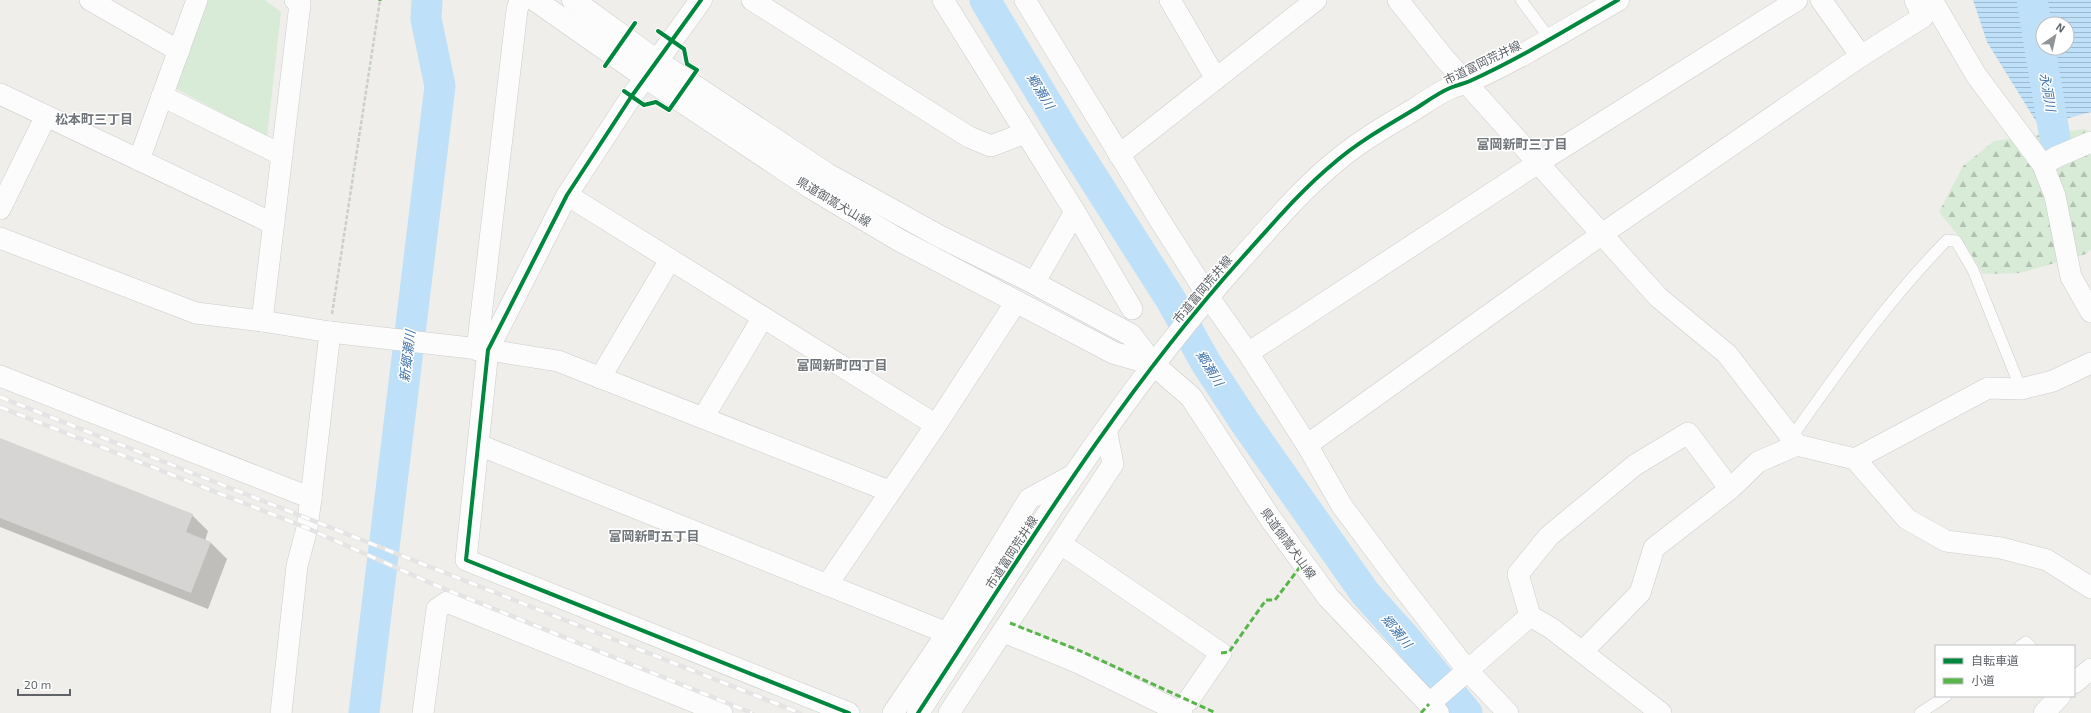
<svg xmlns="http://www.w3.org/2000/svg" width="2091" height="713" font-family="'Exo 2','Noto Sans JP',sans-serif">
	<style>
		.forest { fill: url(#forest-firs) }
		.park { fill: #d8ebd6 }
		.water { fill: url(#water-rules); fill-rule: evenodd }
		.shadow { fill: #0003 }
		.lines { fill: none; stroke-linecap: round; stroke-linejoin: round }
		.river { stroke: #bfe0f9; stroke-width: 31 }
		.building { fill: #d6d5d3 }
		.service-casing { stroke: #cbcccc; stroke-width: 12 }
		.minor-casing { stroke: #cbcccc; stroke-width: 22 }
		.tertiary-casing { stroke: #cbcccc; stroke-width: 23 }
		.secondary-casing { stroke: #cacacb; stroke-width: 23 }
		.path { stroke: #cacfcc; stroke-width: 2.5; stroke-dasharray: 4 2; stroke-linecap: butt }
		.service { stroke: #fdfcfc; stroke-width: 11 }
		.minor { stroke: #fdfcfc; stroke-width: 21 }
		.tertiary { stroke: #fdfcfc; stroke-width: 22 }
		.secondary { stroke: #fdfcfc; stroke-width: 22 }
		.rail-casing { stroke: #e4e4e4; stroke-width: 4.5 }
		.rail { stroke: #fff; stroke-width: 3; stroke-dasharray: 9; stroke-linecap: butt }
		.quiet { stroke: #58b549; stroke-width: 3; stroke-dasharray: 6 3; stroke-linecap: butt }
		.cycleway-casing { stroke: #fff; stroke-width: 6 }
		.cycleway { stroke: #00873e; stroke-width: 4 }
		.labels { text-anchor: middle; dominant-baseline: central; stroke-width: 3; stroke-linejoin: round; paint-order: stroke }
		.street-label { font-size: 12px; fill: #5f6368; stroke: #fff }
		.water-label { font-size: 13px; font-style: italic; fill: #4174aa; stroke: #fff }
		.neighbourhood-label { font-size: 13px; font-weight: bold; fill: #70757a; stroke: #fff }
	</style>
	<defs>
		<pattern id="forest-firs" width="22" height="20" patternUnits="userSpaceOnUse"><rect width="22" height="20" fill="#d8ebd6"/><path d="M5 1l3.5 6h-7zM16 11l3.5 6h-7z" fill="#b2c2b1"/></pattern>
		<pattern id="water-rules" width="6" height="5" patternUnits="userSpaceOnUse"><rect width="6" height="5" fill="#bfe0f9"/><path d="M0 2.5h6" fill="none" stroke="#9eb9cd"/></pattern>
	</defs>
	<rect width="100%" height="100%" fill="#efeeea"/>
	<!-- forest -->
	<path class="forest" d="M 2085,129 L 2091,133 L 2091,249 L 2086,254 L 2020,273 L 1983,274 L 1965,244 L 1939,212 L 1963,166 L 1994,141 Z"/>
	<!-- park -->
	<path class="park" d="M 208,0 L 265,0 L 281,12 L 267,137 L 175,88 Z"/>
	<!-- water -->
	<path class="water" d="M 1973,0 L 2091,0 L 2091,112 L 2039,126 L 1987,42 ZM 2043,24 L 2067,24 L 2067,48 L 2043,48 Z"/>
	<!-- shadow -->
	<path class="shadow" d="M 0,439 L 192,515 L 208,531 L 205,541 L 211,543 L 227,559 L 208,609 L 0,527 Z"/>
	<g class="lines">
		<!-- river -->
		<g class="river">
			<path d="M 985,0 L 1066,135 L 1171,300 L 1206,363 L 1246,424 L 1365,593 L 1407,640 L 1467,713"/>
			<path d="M 2032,0 L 2055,138"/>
			<path d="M 364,713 L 440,86 L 426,19 L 427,0"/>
		</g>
	</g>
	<!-- building -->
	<path class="building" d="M 0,438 L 193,514 L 186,532 L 211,542 L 191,593 L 0,518 Z"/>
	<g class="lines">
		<!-- service casing -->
		<g class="service-casing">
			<g id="service">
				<path d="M 1521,0 L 1550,39"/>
				<path d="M 1791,438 C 1840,369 1888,300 1947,240 L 1956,241 L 1973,270 L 2021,389"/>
				<path d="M 2020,646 L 2026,642 L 2030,646"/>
				<path d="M 1920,713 L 1946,696"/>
			</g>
		</g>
		<!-- minor casing -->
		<g class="minor-casing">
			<g id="minor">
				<path d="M 90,0 L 179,51"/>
				<path d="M 752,0 L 969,137 L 991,146 L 1025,133"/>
				<path d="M 943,0 L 1075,212 L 1034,283"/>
				<path d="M 1025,0 L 1159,219 L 1208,296 L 1248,353 L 1307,445 L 1342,506 L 1404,589 L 1468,671 L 1508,713"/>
				<path d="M 1170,0 L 1216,79"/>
				<path d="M 1398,0 L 1444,58 L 1658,297 L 1727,354 L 1797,445"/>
				<path d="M 1821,0 L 1861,56 L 1923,17 L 1915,0"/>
				<path d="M 1932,0 L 1976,75 L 2043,165 L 2055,196 L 2071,277 L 2091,312"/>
				<path d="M 656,63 L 631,97 L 567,195 L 488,350 L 466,560 L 849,713"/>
				<path d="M 0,94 L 274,224"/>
				<path d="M 162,96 L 282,155"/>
				<path d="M 1119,155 L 1316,0"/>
				<path d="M 139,160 L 197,0"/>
				<path d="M 2043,165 L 2056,157 L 2091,142"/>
				<path d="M 567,195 L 936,425"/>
				<path d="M 0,209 L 46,116"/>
				<path d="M 1075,212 L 1132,309"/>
				<path d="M 0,238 L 196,313 L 262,321 L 330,332 L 488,350 L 558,361 L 889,491"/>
				<path d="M 262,321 L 300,4 L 295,0"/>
				<path d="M 477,350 L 517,10 L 520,0"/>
				<path d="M 1248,353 L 1538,163 L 1797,0"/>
				<path d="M 0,376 L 311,498"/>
				<path d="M 600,378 L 670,260"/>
				<path d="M 703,418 L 763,317"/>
				<path d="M 479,445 L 947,633"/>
				<path d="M 1307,445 L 1602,234 L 1861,56"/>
				<path d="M 1855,459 L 1988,388 L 2021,389 L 2053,381 L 2091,363"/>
				<path d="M 1061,544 L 1221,653 L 1188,701"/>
				<path d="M 827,585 L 936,425 L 1016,302"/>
				<path d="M 1004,632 L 1079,663 L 1182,713"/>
				<path d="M 1582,652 L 1640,593 L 1654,548 L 1730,489 L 1758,462 L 1797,445 L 1855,459 L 1907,519 L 1946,541 L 2001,548 L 2047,560 L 2091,588"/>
				<path d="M 2074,683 L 2091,669"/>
				<path d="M 1429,704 L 1530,616"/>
				<path d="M 281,713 L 297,566 L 307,528 L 311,498 L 330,332"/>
				<path d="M 423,713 L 437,609 L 447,602 L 722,713"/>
				<path d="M 893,713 L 947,633 L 1029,499 L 1075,474"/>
				<path d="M 949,713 L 1113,464 L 1106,429"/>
				<path d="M 1661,713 L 1551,628 L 1530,616 L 1518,574 L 1549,536 L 1635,465 L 1688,433 L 1730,489"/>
				<path d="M 2044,713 L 2060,696"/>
			</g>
		</g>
		<!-- tertiary casing -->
		<g class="tertiary-casing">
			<g id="tertiary">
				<path d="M 657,61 L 701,0"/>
				<path d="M 918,713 C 1020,557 1117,397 1241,259 C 1271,226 1300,191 1334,163 C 1358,142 1388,125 1415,109 C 1426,102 1438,93 1450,88 C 1457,85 1463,84 1470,81 C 1521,58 1569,28 1618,0"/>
			</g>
		</g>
		<!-- secondary casing -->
		<g class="secondary-casing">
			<g id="secondary">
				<path d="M 535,0 L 645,77 L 810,187 L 899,240 L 1114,353 L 1153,364"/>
				<path d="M 573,0 L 657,61 L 827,174 L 939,236 L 1034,283 L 1131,335 L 1153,364 L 1191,397 L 1270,518 L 1328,597 L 1438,713"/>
			</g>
		</g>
		<!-- path -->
		<path class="path" d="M 332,314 L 380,0"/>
		<!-- service -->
		<use href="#service" class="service"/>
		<!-- minor -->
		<use href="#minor" class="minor"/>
		<!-- tertiary -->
		<use href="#tertiary" class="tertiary"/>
		<!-- secondary -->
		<use href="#secondary" class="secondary"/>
		<!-- rail casing -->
		<g class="rail-casing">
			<g id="rail">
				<path d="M 0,397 L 800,713"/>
				<path d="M 0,407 L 307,528 L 435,585 L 752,713"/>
			</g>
		</g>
		<!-- rail -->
		<use href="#rail" class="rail"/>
		<!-- quiet -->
		<g class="quiet">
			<path d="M 380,0 L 380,1"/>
			<path d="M 1010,623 L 1083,652 L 1216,713"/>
			<path d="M 1221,653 L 1229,652 L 1266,600 L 1275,600 L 1303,563"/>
			<path d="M 1421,713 L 1429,704"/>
		</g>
		<!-- cycleway casing -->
		<g class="cycleway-casing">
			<g id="cycleway">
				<path d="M 701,0 L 631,97 L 567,195 L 488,350 L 466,560 L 849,713"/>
				<path d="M 605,66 L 635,23"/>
				<path d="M 624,91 L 644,105 L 656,102 L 669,110 L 697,70 L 687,64 L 684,49 L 658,31"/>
				<path d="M 918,713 C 1020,557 1117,397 1241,259 C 1271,226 1300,191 1334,163 C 1358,142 1388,125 1415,109 C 1426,102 1438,93 1450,88 C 1457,85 1463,84 1470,81 C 1521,58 1569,28 1618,0"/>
			</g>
		</g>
		<!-- cycleway -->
		<use href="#cycleway" class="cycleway"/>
	</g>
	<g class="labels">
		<!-- street labels -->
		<g class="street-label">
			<text transform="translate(1482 62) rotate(-26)">市道富岡荒井線</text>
			<text transform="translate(834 201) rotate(31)">県道御嵩犬山線</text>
			<text transform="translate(1202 289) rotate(-50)">市道富岡荒井線</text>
			<text transform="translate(1289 543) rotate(54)">県道御嵩犬山線</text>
			<text transform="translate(1011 552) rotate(-57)">市道富岡荒井線</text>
		</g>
		<!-- water labels -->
		<g class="water-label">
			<text transform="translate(1041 91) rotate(58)">郷瀬川</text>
			<text transform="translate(2048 92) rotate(80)">永洞川</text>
			<text transform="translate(407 356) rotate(-83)">新郷瀬川</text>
			<text transform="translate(1210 368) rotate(58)">郷瀬川</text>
			<text transform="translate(1397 631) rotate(50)">郷瀬川</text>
		</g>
		<!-- neighbourhood labels -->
		<g class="neighbourhood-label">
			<text x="94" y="119">松本町三丁目</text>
			<text x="1522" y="144">富岡新町三丁目</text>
			<text x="842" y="365">富岡新町四丁目</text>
			<text x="654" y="536">富岡新町五丁目</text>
		</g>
	</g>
	<!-- legend -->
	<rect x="1935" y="645" width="140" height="52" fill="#ffffff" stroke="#bfc1c3"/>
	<rect x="1943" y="658" width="20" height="6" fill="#00873e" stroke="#bfc1c3"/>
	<text x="1971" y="665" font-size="12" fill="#5f6368">自転車道</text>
	<rect x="1943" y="678" width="20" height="6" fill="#58b549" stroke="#bfc1c3"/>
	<text x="1971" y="685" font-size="12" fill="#5f6368">小道</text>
	<!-- north arrow -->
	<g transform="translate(2055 36) rotate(34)"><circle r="19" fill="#ffffff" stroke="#bfc1c3"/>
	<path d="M0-3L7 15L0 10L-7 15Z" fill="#919496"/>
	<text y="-6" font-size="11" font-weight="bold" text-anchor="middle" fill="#5f6368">N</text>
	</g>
	<!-- scale -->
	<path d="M18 689v6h52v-6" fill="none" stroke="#5f6368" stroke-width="2"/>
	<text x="24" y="689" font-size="12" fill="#5f6368" stroke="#ffffff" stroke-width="3" paint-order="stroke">20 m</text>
</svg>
